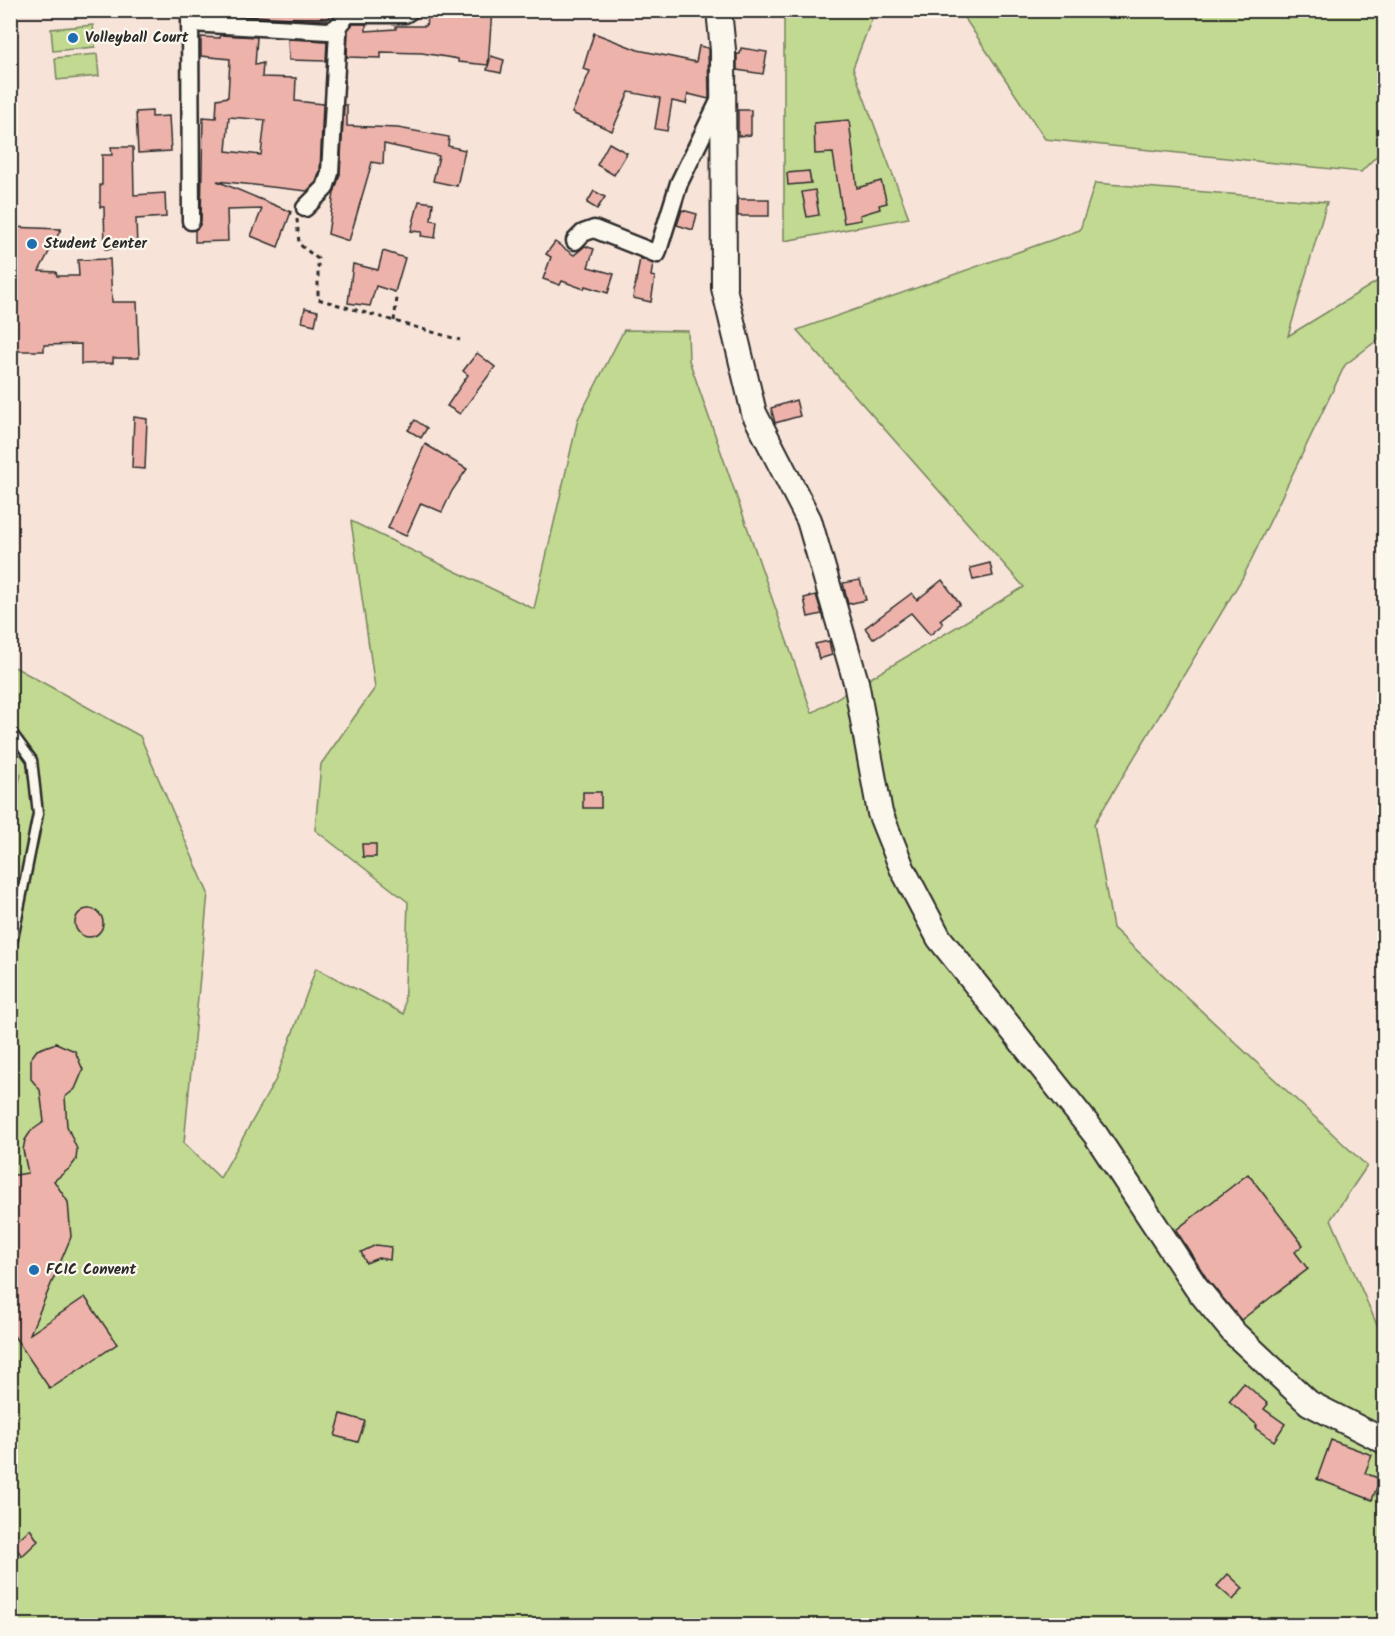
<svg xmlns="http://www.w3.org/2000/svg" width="1395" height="1636" font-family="Kalam,sans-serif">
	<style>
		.green { fill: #c1d990; stroke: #76825e; stroke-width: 1.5 }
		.building { fill: #edb3aa; stroke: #2b2b2b; stroke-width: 1.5; fill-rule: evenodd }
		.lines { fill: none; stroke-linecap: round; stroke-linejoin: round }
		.lane-casing { stroke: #2b2b2b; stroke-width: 13 }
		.street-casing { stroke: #2b2b2b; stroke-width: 21 }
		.secondary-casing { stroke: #2b2b2b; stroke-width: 28 }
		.path { stroke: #2b2b2b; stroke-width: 3; stroke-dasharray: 4.5 4.5; stroke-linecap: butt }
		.lane { stroke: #fbf7ec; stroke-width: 8 }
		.street { stroke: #fbf7ec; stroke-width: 16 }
		.secondary { stroke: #fbf7ec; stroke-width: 24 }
		.poi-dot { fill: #1f6fb2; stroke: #fbf7ec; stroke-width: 2 }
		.labels { text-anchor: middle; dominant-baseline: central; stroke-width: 4.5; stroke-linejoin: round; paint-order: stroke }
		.poi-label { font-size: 15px; font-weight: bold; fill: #2b2b2b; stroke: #fbf7ec; text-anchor: start }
	</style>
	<rect width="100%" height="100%" fill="#f7e3d8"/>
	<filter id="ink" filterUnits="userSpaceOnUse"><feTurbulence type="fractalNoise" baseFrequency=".0167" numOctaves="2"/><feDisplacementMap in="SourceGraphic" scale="12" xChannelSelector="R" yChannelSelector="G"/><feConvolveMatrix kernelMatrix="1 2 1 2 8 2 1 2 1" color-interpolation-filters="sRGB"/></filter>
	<g filter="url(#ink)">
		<!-- green -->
		<g class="green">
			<path d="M 784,11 L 912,11 L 874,13 L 853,68 L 909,218 L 784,241 Z"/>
			<path d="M 960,11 L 1384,11 L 1384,148 L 1361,172 L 1045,139 Z"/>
			<path d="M 93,25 L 95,47 L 53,51 L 51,29 Z"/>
			<path d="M 97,54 L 99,76 L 57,80 L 55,58 Z"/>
			<path d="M 1095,183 L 1327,202 L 1288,336 L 1384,277 L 1384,335 L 1345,365 L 1243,577 L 1094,824 L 1113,928 L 1367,1166 L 1331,1219 L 1384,1341 L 1384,1625 L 11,1625 L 10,812 L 21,775 L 11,759 L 11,665 L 140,736 L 208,893 L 184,1143 L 220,1178 L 276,1079 L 316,968 L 404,1014 L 408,902 L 315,830 L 321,764 L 375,688 L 351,521 L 534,609 L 578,419 L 624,330 L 688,331 L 689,360 L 812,713 L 1024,587 L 797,330 L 1080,230 Z"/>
		</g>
		<!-- building -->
		<g class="building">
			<path d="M 221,10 L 337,10 L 326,20 L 221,14 Z"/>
			<path d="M 429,10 L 492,10 L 488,65 L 458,62 L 458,59 L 422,53 L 381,52 L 381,58 L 347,57 L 348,30 L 353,24 L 366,24 L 366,31 L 396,29 L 396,26 L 426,26 Z"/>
			<path d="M 594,33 L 638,50 L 696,62 L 699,46 L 708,48 L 709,99 L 688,94 L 686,104 L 672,101 L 667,131 L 655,129 L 660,98 L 629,92 L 612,131 L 572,113 L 590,71 L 583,69 Z"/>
			<path d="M 220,35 L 257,37 L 255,65 L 263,63 L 262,77 L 296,78 L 295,101 L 323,104 L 320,171 L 316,182 L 307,191 L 217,181 L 291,212 L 278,247 L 251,236 L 262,209 L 227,210 L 228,241 L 195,242 L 195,230 L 201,221 L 203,117 L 216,118 L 217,99 L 228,97 L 230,59 L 201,56 L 201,37 L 220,38 ZM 229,117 L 265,120 L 261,155 L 226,151 Z"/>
			<path d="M 288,39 L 327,41 L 326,61 L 289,60 Z"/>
			<path d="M 741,48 L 767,52 L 763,74 L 737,70 L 737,54 L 740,54 Z"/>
			<path d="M 491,56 L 504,60 L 501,73 L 487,70 Z"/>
			<path d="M 344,105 L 347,105 L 347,126 L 398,128 L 449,137 L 448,146 L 465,150 L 457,186 L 433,181 L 439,156 L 384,144 L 383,164 L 372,162 L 349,241 L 328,234 L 334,193 L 340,174 Z"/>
			<path d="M 738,110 L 751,110 L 751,135 L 738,136 Z"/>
			<path d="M 152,111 L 152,117 L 169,116 L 171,151 L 138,153 L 136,112 Z"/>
			<path d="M 849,120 L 857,188 L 881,181 L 887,203 L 879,205 L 880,209 L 860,215 L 861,220 L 844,223 L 833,153 L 815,154 L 814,123 Z"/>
			<path d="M 609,143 L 627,153 L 614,175 L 597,165 Z"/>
			<path d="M 111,147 L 133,147 L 134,195 L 165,193 L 166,217 L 136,219 L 137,248 L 105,249 L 104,207 L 100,207 L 100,185 L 102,185 L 102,155 L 112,155 Z"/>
			<path d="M 809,171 L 811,183 L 788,185 L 787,173 Z"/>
			<path d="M 815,190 L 819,215 L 807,217 L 802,192 Z"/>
			<path d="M 594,191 L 605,197 L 597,209 L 587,203 Z"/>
			<rect x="738" y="199" width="31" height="17"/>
			<path d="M 419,201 L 433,203 L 431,220 L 437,221 L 435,238 L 421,236 L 422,232 L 411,231 Z"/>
			<path d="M 682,210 L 697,214 L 693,230 L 677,225 Z"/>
			<path d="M 10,227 L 61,229 L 39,271 L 56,272 L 57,276 L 79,276 L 78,260 L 110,259 L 112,302 L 137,302 L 139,358 L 113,358 L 113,363 L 81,364 L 81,344 L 44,345 L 44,351 L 13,351 Z"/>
			<path d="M 555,242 L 574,255 L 585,246 L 594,249 L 588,267 L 614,274 L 608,293 L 585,286 L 584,289 L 562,281 L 560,285 L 543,279 L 551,257 L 546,254 Z"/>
			<path d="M 383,251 L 405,258 L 395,292 L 376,286 L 370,306 L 348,303 L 353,264 L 378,270 Z"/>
			<path d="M 640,258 L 653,264 L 651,276 L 655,277 L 651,302 L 633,298 Z"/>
			<path d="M 305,308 L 318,311 L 315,325 L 302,322 Z"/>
			<path d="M 477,353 L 495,367 L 460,414 L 447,406 L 468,375 L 463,371 Z"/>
			<path d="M 796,400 L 800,416 L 775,423 L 771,408 Z"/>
			<path d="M 134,417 L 147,419 L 145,469 L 132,468 Z"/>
			<path d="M 415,420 L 427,428 L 421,438 L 408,430 Z"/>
			<path d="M 425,444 L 467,469 L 452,491 L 442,512 L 421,503 L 406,536 L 388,528 Z"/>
			<path d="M 990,563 L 993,576 L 973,580 L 970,568 Z"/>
			<path d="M 860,580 L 866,600 L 848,604 L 843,583 Z"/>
			<path d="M 942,580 L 960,604 L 940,620 L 943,624 L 930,635 L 911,613 L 873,639 L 865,628 L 912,593 L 917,600 Z"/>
			<path d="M 816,595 L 822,614 L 808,617 L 804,598 Z"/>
			<path d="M 829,641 L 832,655 L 819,659 L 815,644 Z"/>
			<rect x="583" y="792" width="18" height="16"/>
			<path d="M 362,844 L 376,844 L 376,857 L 363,857 Z"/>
			<circle cx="89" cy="923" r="14"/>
			<path d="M 56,1043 L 75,1051 L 83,1070 L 75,1089 L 65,1097 L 67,1126 L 77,1149 L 76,1160 L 70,1168 L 54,1181 L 68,1202 L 71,1237 L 30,1334 L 85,1297 L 117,1344 L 50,1389 L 10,1330 L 10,1176 L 28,1173 L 23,1150 L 25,1140 L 31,1131 L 44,1122 L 40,1090 L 31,1079 L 31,1058 L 37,1050 Z"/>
			<path d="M 1248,1174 L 1303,1245 L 1295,1252 L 1308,1269 L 1241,1320 L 1207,1279 L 1176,1230 Z"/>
			<path d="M 376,1245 L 391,1247 L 390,1260 L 378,1258 L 366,1263 L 361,1252 Z"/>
			<path d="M 1244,1383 L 1268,1404 L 1264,1409 L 1285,1424 L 1274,1441 L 1255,1428 L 1257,1425 L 1229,1401 Z"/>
			<path d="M 341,1414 L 365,1421 L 358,1442 L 335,1436 Z"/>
			<path d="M 1331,1440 L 1372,1455 L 1365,1473 L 1380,1479 L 1372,1500 L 1317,1479 Z"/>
			<path d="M 30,1529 L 38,1541 L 22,1556 L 13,1544 Z"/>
			<path d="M 1228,1574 L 1243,1588 L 1233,1600 L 1217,1586 Z"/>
		</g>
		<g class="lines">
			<!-- lane casing -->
			<g class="lane-casing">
				<g id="lane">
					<path d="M 10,84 L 13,107"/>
					<path d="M 10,730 L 32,760 L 38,814 L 10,954"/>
				</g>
			</g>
			<!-- street casing -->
			<g class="street-casing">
				<g id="street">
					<path d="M 190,10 L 191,221"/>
					<path d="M 191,23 L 328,31 L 336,28 L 348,14 L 405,14 L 411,10"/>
					<path d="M 305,208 L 325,188 L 330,173 L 338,32 L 336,28"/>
					<path d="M 575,241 L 583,233 L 594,229 L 657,254 L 679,183 L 721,97"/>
				</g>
			</g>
			<!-- secondary casing -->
			<g class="secondary-casing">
				<path id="secondary" d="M 719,10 L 723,50 L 724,288 L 754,413 L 809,520 L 856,682 L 880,813 L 902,868 L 939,938 L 1095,1134 L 1196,1287 L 1234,1333 L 1309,1403 L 1384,1441"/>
			</g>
			<!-- path -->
			<g class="path">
				<path d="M 297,219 L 299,244 L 318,259 L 318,299 L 460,340"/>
				<path d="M 394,321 L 397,298"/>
			</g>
			<!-- lane -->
			<use href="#lane" class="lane"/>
			<!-- street -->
			<use href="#street" class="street"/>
			<!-- secondary -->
			<use href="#secondary" class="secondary"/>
		</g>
	</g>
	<!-- markers -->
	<g class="poi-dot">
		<circle cx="73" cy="38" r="6"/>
		<circle cx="32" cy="244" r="6"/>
		<circle cx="34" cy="1270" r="6"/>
	</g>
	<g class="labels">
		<!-- poi labels -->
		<g class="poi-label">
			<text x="85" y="38">Volleyball Court</text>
			<text x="44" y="244">Student Center</text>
			<text x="46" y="1270">FCIC Convent</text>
		</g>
	</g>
	<!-- margin -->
	<rect width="1395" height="1636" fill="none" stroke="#fbf7ec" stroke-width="36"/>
	<rect x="18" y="18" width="1359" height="1600" fill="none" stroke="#2b2b2b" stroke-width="2" filter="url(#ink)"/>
</svg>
